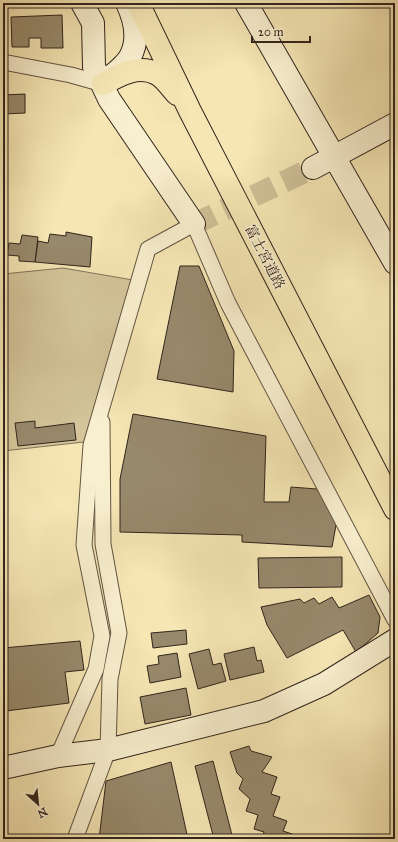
<svg xmlns="http://www.w3.org/2000/svg" width="398" height="842" font-family="'IM FELL Great Primer','Noto Serif JP',serif">
	<style>
		.green { fill: #d4c59a; stroke: #82745b }
		.building { fill: #97896b; stroke: #31241c }
		.lines { fill: none; stroke-linecap: round; stroke-linejoin: round }
		.secondary-tunnel { stroke: #cebf96; stroke-width: 22; stroke-dasharray: 22 11; stroke-linecap: butt }
		.street-casing { stroke: #625442; stroke-width: 17 }
		.secondary-casing { stroke: #31241c; stroke-width: 24 }
		.highway-casing { stroke: #31241c; stroke-width: 24 }
		.street { stroke: #f8efce; stroke-width: 15 }
		.secondary { stroke: #f8efce; stroke-width: 22 }
		.highway { stroke: #f5e6b4; stroke-width: 22 }
		.labels { text-anchor: middle; dominant-baseline: central; stroke-width: 3.5; stroke-linejoin: round; paint-order: stroke }
		.street-label { font-size: 14px; fill: #31241c; stroke: #f8efce }
	</style>
	<rect width="100%" height="100%" fill="#f5e6b4"/>
	<filter id="stains"><feTurbulence type="fractalNoise" baseFrequency=".005" numOctaves="4"/><feColorMatrix values="0 0 0 0 .2 0 0 0 0 .09 0 0 0 0 .02 0 0 0 .5 -.17"/></filter>
	<radialGradient id="worn" r=".72"><stop offset=".6" stop-color="#630" stop-opacity="0"/><stop offset="1" stop-color="#630" stop-opacity=".3"/></radialGradient>
	<!-- green -->
	<path class="green" d="M 63,268 L 133,280 L 84,442 L 3,451 L 3,274 Z"/>
	<!-- building -->
	<g class="building">
		<path d="M 62,15 L 63,48 L 41,48 L 41,38 L 29,38 L 29,47 L 12,47 L 11,17 Z"/>
		<path d="M 25,94 L 25,113 L 3,114 L 3,95 Z"/>
		<path d="M 66,232 L 92,237 L 90,267 L 35,262 L 38,241 L 48,243 L 50,234 L 66,236 Z"/>
		<path d="M 22,235 L 38,237 L 35,262 L 19,261 L 19,256 L 7,255 L 9,243 L 20,244 Z"/>
		<path d="M 180,266 L 199,266 L 234,351 L 233,392 L 157,379 Z"/>
		<path d="M 133,414 L 266,436 L 264,502 L 289,502 L 291,487 L 317,489 L 337,520 L 332,547 L 242,542 L 242,535 L 120,532 L 120,479 Z"/>
		<path d="M 35,421 L 35,428 L 74,423 L 76,440 L 18,446 L 15,423 Z"/>
		<path d="M 342,557 L 342,587 L 259,588 L 258,558 Z"/>
		<path d="M 369,595 L 380,617 L 378,633 L 356,652 L 343,630 L 287,658 L 267,625 L 261,607 L 300,599 L 304,603 L 314,598 L 319,604 L 332,597 L 339,608 Z"/>
		<path d="M 186,630 L 187,644 L 153,648 L 151,633 Z"/>
		<path d="M 80,641 L 84,670 L 65,672 L 69,703 L 6,711 L 3,689 L 3,648 Z"/>
		<path d="M 254,647 L 257,661 L 261,660 L 264,672 L 230,680 L 224,654 Z"/>
		<path d="M 209,649 L 213,665 L 221,663 L 226,681 L 198,689 L 189,654 Z"/>
		<path d="M 177,653 L 181,677 L 150,683 L 147,666 L 159,664 L 158,656 Z"/>
		<path d="M 186,688 L 191,715 L 145,724 L 140,697 Z"/>
		<path d="M 249,746 L 251,751 L 272,757 L 262,772 L 277,777 L 271,794 L 280,797 L 273,816 L 287,821 L 283,831 L 295,835 L 294,839 L 262,839 L 264,832 L 254,829 L 258,815 L 246,811 L 250,799 L 239,789 L 243,779 L 237,773 L 230,752 Z"/>
		<path d="M 213,761 L 233,839 L 214,839 L 195,766 Z"/>
		<path d="M 171,762 L 188,839 L 99,839 L 106,781 Z"/>
	</g>
	<g class="lines">
		<!-- secondary-tunnel -->
		<path class="secondary-tunnel" d="M 194,224 L 313,168"/>
		<!-- street casing -->
		<g class="street-casing">
			<g id="street">
				<path d="M 3,62 L 71,75 L 103,84"/>
				<path d="M 58,756 L 96,669 L 102,636 L 84,545 L 91,445 L 148,249 L 194,224 L 228,303 L 395,620"/>
				<path d="M 75,839 L 108,750 L 110,679 L 119,633 L 103,544 L 102,422"/>
			</g>
		</g>
		<!-- secondary casing -->
		<g class="secondary-casing">
			<g id="secondary">
				<path d="M 82,3 L 93,23 L 94,67 L 109,99 L 194,224"/>
				<path d="M 246,3 L 395,263"/>
				<path d="M 104,83 C 112,75 125,66 130,57 C 140,39 135,20 127,3"/>
				<path d="M 313,168 L 395,124"/>
				<path d="M 3,768 L 58,756 L 108,750 L 264,711 L 324,684 L 395,640"/>
			</g>
		</g>
		<!-- highway casing -->
		<g class="highway-casing">
			<g id="highway">
				<path d="M 138,3 L 190,111 L 395,509"/>
				<path d="M 103,84 C 119,75 139,64 157,74 C 165,78 171,88 177,94"/>
			</g>
		</g>
		<!-- street -->
		<use href="#street" class="street"/>
		<!-- secondary -->
		<use href="#secondary" class="secondary"/>
		<!-- highway -->
		<use href="#highway" class="highway"/>
	</g>
	<g class="labels">
		<!-- street labels -->
		<g class="street-label">
			<text transform="translate(265 257) rotate(63)">富士宮道路</text>
		</g>
	</g>
	<!-- margin -->
	<rect width="398" height="842" fill="none" stroke="#f5e6b4" stroke-width="16"/>
	<rect x="4" y="4" width="390" height="834" fill="none" stroke="#31241c" stroke-width="2"/>
	<rect x="8" y="8" width="382" height="826" fill="none" stroke="#31241c"/>
	<!-- north arrow -->
	<g transform="translate(38 804) rotate(153)" stroke="#f8efce" stroke-width="3" paint-order="stroke">
	<path d="M0-3L7 15L0 10L-7 15Z" fill="#31241c"/>
	<text y="-6" font-size="11" font-weight="bold" text-anchor="middle" fill="#31241c">N</text>
	</g>
	<!-- scale -->
	<path d="M252 36v6h58v-6" fill="none" stroke="#31241c" stroke-width="2"/>
	<text x="258" y="36" font-size="12" fill="#31241c" stroke="#f8efce" stroke-width="3" paint-order="stroke">20 m</text>
	<rect width="100%" height="100%" filter="url(#stains)"/>
	<rect width="100%" height="100%" fill="url(#worn)"/>
</svg>
